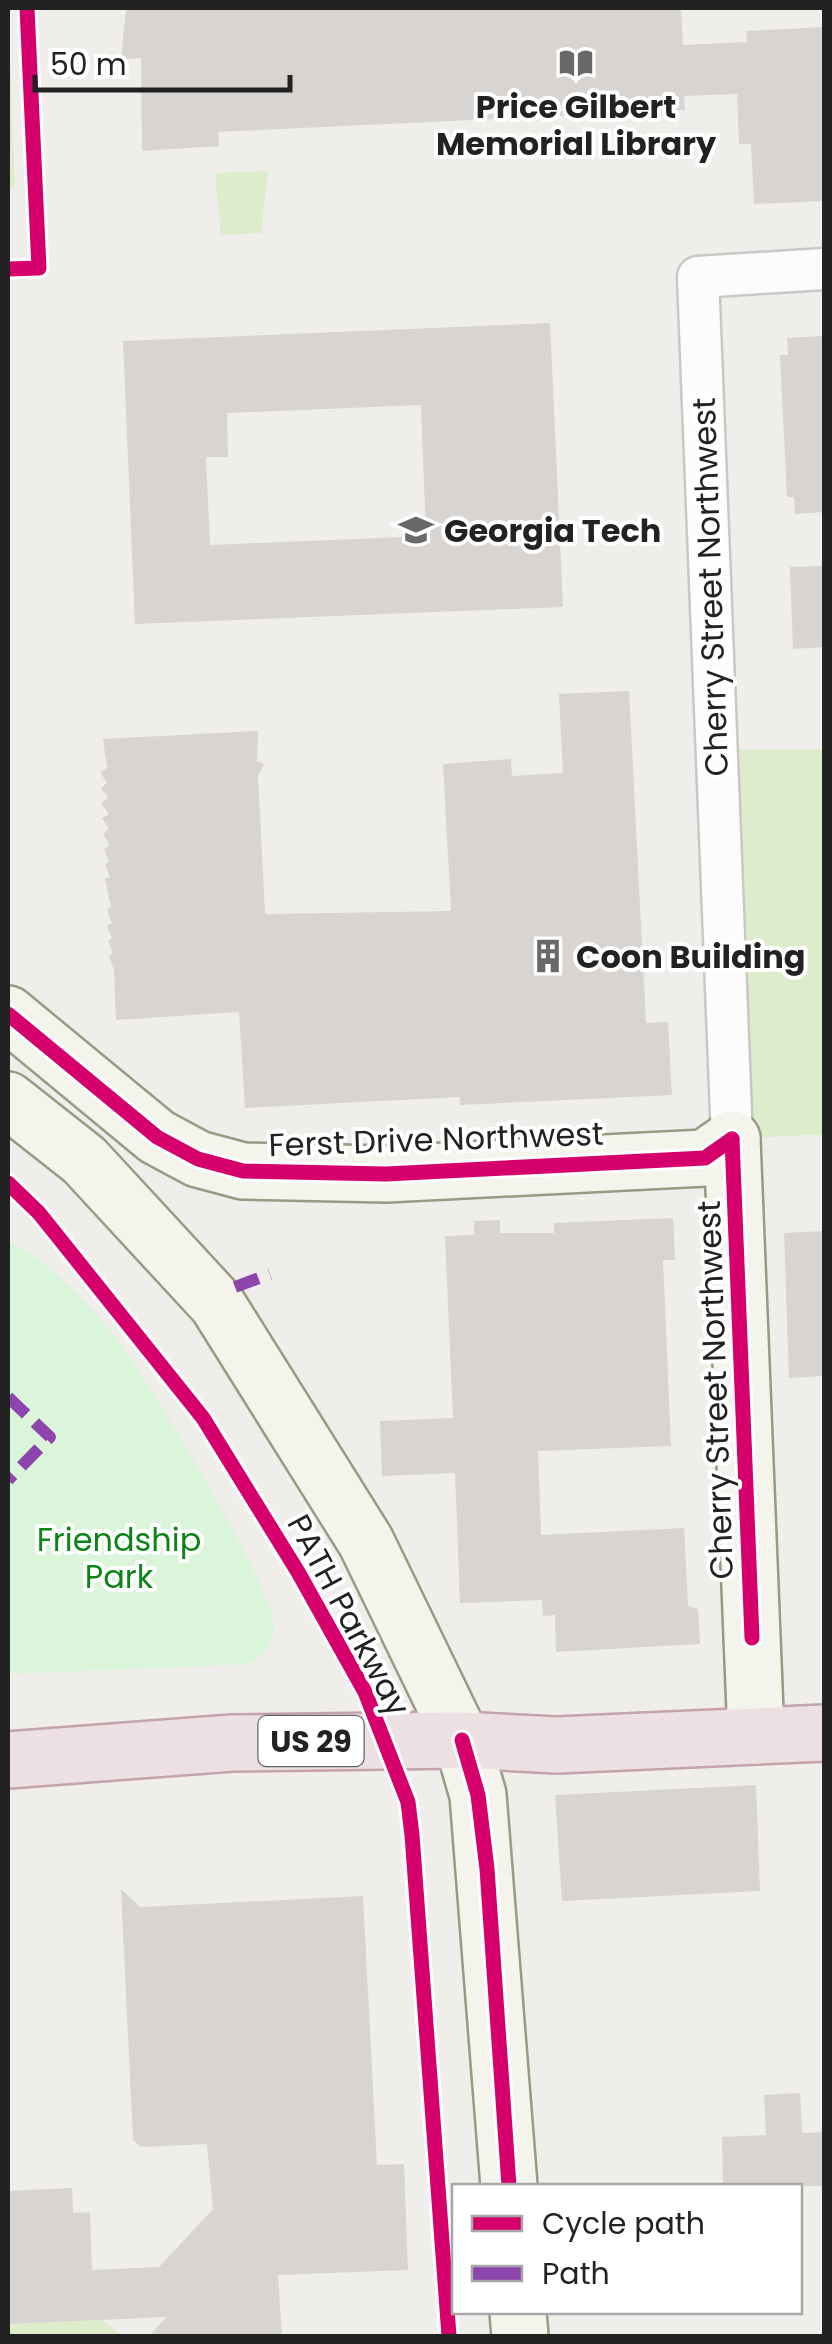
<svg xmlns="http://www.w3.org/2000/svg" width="832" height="2344" font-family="Poppins,sans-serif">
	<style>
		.grass { fill: #ddeccb }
		.park { fill: #daf5da }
		.building { fill: #d7d4d2; fill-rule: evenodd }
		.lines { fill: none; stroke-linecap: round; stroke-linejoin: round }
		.street-casing { stroke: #c9c8c7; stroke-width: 45 }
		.secondary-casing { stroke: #999a82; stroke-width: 60 }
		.highway-casing { stroke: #c5a2ac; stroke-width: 60 }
		.street { stroke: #fdfcfc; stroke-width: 40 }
		.secondary { stroke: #f4f4ed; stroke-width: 55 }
		.highway { stroke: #ece0e2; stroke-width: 55 }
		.quiet { stroke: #8e44ad; stroke-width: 12; stroke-dasharray: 25 12; stroke-linecap: butt }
		.cycleway-casing { stroke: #fff; stroke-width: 21 }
		.cycleway { stroke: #d6006c; stroke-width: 15 }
		.labels { text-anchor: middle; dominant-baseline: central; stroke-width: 8; stroke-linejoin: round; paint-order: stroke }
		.shield { fill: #fff; stroke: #646464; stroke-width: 2.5 }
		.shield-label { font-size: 30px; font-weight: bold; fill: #222 }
		.poi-label { font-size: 32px; font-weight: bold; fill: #222; stroke: #fff; text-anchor: start }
		.street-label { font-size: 32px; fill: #222; stroke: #fff }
		.park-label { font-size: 32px; fill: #0c8416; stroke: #fff }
	</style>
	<rect width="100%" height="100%" fill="#f0eeeb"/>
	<!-- grass -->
	<g class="grass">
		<path d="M 8,8 L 15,187 L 8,187 Z"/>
		<path d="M 268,171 L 261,233 L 221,235 L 215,173 Z"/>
		<path d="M 824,749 L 824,1134 L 732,1139 L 717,750 Z"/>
		<path d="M 96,2315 L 122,2336 L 8,2336 L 8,2324 L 96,2320 Z"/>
	</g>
	<!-- park -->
	<path class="park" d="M 8,1241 C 45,1258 85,1300 111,1332 C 141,1367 276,1590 274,1627 C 274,1645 263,1654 250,1664 L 8,1674 Z"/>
	<!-- building -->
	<g class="building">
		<path d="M 137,8 L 681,8 L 683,45 L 747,42 L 746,31 L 824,27 L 824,201 L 754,204 L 751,144 L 739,144 L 737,94 L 684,96 L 685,110 L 218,132 L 219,146 L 142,151 L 141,58 L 121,59 L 126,10 Z"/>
		<path d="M 550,323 L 563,607 L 135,624 L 123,341 ZM 421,405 L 426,536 L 210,545 L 206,457 L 228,457 L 227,413 Z"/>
		<path d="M 824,336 L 824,512 L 795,514 L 794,497 L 787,497 L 780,355 L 788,355 L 787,338 Z"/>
		<path d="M 824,566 L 824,647 L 793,649 L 790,567 Z"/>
		<path d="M 629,691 L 646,1023 L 668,1022 L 672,1095 L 460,1105 L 460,1097 L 245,1108 L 239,1012 L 116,1020 L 114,970 L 109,956 L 113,953 L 108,941 L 112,938 L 107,926 L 112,923 L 107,910 L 111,907 L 105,879 L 110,877 L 105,864 L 109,862 L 104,849 L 110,845 L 103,834 L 109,829 L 102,818 L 109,814 L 101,803 L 108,798 L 101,788 L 107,783 L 100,772 L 107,768 L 103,739 L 258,731 L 257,761 L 264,764 L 258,776 L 265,914 L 451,911 L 443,764 L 511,759 L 512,776 L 563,773 L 559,694 Z"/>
		<path d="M 673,1218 L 675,1260 L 663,1260 L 671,1446 L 538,1451 L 541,1535 L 684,1528 L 688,1606 L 698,1609 L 700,1644 L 556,1652 L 555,1615 L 543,1616 L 542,1600 L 460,1603 L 455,1473 L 382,1476 L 380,1421 L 453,1418 L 445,1236 L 474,1235 L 474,1221 L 500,1220 L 500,1233 L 554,1233 L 554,1223 Z"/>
		<path d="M 824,1231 L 824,1376 L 789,1378 L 784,1233 Z"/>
		<path d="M 756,1785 L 760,1891 L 562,1901 L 555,1795 Z"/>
		<path d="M 121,1889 L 140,1907 L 363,1896 L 377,2165 L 404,2164 L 408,2270 L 278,2275 L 282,2336 L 149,2336 L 167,2317 L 8,2324 L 8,2191 L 72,2188 L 73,2213 L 90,2212 L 92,2270 L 159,2267 L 213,2209 L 207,2144 L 141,2147 L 133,2140 Z"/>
		<path d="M 800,2093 L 802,2133 L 824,2132 L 824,2186 L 723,2186 L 722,2137 L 766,2135 L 764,2095 Z"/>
	</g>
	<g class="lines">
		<!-- street casing -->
		<g class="street-casing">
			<path id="street" d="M 732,1139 L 698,277 L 824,269"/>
		</g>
		<!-- secondary casing -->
		<g class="secondary-casing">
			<g id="secondary">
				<path d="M 8,1014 L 157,1137 L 198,1159 L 243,1171 L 386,1174 L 705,1158 L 732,1139"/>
				<path d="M 8,1100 L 84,1160 L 217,1304 L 366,1542 L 462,1740 L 478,1795 L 509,2186"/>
				<path d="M 732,1139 L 756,1736"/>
				<path d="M 518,2312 L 520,2336"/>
			</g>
		</g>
		<!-- highway casing -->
		<g class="highway-casing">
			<path id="highway" d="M 8,1760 L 232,1743 L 462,1740 L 557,1745 L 824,1733"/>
		</g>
		<!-- street -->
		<use href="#street" class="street"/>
		<!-- secondary -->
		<use href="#secondary" class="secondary"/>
		<!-- highway -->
		<use href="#highway" class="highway"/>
		<!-- quiet -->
		<g class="quiet">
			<path d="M 235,1287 L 270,1274"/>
			<path d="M 8,1397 L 50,1437 L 8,1480"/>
		</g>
		<!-- cycleway casing -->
		<g class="cycleway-casing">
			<g id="cycleway">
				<path d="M 8,269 L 39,268 L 27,8"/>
				<path d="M 8,1014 L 157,1137 L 198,1159 L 243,1171 L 386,1174 L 705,1158 L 732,1139"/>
				<path d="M 732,1139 L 752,1638"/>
				<path d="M 8,1183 L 39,1213 L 203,1418 L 298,1572 L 365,1692 L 408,1802 L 412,1835 L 449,2336"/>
				<path d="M 462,1740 L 478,1795 L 487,1869 L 509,2186"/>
			</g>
		</g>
		<!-- cycleway -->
		<use href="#cycleway" class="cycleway"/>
	</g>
	<!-- icons -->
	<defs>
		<g id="library-bare" transform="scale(2.7)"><path d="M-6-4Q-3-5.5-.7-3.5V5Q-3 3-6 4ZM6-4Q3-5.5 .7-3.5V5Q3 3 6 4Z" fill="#6a6968" stroke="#fff" stroke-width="2.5" paint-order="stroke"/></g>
		<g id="university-bare" transform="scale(2.7)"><path d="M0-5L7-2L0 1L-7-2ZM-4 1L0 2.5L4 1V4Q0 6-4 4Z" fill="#6a6968" stroke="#fff" stroke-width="2.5" paint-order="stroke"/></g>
		<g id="building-bare" transform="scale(2.7)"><path d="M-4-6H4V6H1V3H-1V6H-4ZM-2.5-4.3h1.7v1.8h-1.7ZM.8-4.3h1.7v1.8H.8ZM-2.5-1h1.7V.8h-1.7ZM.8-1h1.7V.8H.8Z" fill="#6a6968" stroke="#fff" stroke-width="2.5" paint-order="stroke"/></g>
	</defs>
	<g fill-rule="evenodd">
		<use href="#library-bare" x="576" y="63"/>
		<use href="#university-bare" x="416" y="530"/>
		<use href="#building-bare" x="548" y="956"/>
	</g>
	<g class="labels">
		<!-- shield labels -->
		<rect class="shield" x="258.5" y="1716" width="105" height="50" rx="8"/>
		<g class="shield-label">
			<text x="311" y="1741">US 29</text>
		</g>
		<!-- poi labels -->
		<g class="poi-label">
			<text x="576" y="106" text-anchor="middle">Price Gilbert<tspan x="576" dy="37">Memorial Library</tspan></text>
			<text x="444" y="530">Georgia Tech</text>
			<text x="576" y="956">Coon Building</text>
		</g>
		<!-- street labels -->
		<g class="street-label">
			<text transform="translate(710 587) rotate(-92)">Cherry Street Northwest</text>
			<text transform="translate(436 1139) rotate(-2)">Ferst Drive Northwest</text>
			<text transform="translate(715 1390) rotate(-92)">Cherry Street Northwest</text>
			<text transform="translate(349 1615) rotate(62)">PATH Parkway</text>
		</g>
		<!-- park labels -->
		<g class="park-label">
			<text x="119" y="1539">Friendship<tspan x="119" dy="37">Park</tspan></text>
		</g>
	</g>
	<!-- border -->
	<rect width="832" height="2344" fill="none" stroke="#222222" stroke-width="20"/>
	<!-- legend -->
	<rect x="452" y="2184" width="350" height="130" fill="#ffffff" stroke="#a7a7a7" stroke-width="2.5"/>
	<rect x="472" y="2216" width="50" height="15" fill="#d6006c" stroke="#a7a7a7" stroke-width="2.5"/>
	<text x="542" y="2234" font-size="30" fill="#222222">Cycle path</text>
	<rect x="472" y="2266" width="50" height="15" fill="#8e44ad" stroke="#a7a7a7" stroke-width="2.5"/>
	<text x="542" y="2284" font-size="30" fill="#222222">Path</text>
	<!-- scale -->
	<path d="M35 75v15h255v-15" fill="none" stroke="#222222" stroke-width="5"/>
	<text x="50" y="75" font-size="30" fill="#222222" stroke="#ffffff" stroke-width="8" paint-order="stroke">50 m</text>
</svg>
